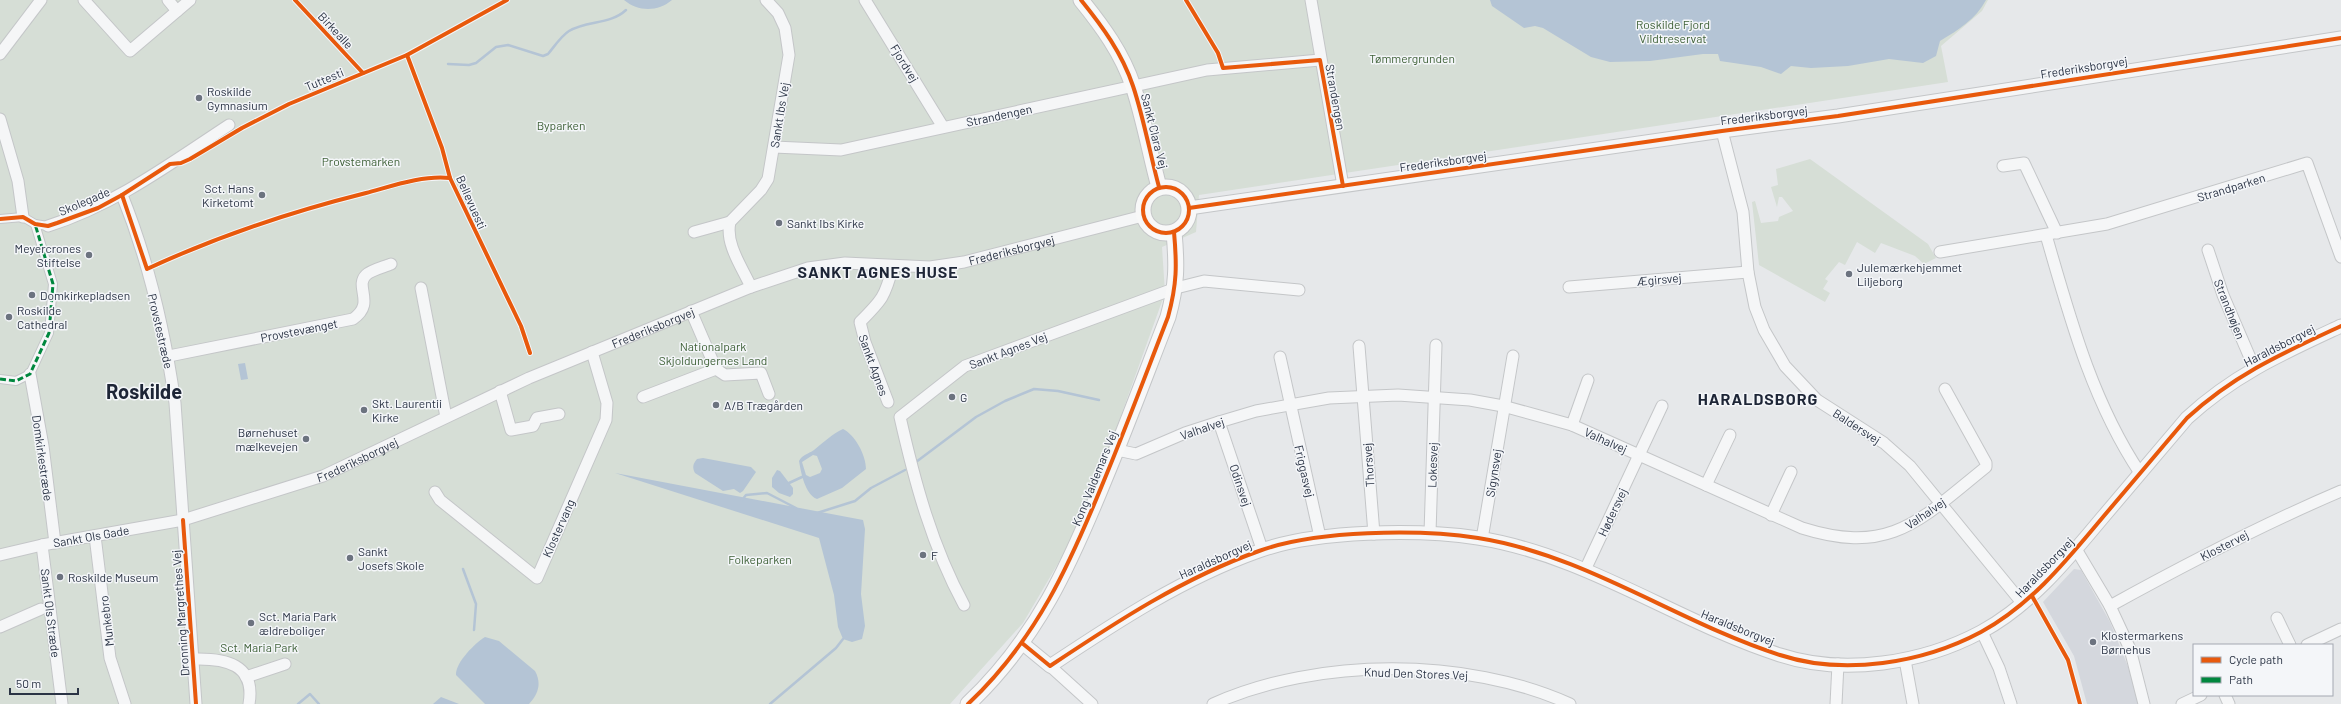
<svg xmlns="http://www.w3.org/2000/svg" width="2341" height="704" font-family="Barlow,sans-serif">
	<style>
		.built { fill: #d4d7dd }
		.green { fill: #d6ded6 }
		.water { fill: #b4c4d5; fill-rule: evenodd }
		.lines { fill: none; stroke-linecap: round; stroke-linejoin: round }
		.stream { stroke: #b4c4d5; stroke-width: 2.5 }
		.pedestrian-casing { stroke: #c4c6c8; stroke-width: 10 }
		.minor-casing { stroke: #c4c6c8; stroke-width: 13 }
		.tertiary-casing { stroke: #c4c6c8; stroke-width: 15 }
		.secondary-casing { stroke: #c4c6c8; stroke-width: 17 }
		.pedestrian { stroke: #f5f6f7; stroke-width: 8 }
		.minor { stroke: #f5f6f7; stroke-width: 11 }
		.tertiary { stroke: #f5f6f7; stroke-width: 13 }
		.secondary { stroke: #f8f8f8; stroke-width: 15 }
		.quiet { stroke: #00873e; stroke-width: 3; stroke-dasharray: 6 3; stroke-linecap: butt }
		.cycleway-casing { stroke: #f4f6f9; stroke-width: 6 }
		.cycleway { stroke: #e8590c; stroke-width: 4 }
		.poi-dot { fill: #6c737f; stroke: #f4f6f9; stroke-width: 1.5 }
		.labels { text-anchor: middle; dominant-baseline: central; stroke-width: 3; stroke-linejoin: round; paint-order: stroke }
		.park-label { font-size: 12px; fill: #3f6138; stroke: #f4f6f9 }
		.street-label { font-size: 12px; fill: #2b3445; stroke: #f4f6f9 }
		.poi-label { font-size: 12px; fill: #2b3445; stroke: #f4f6f9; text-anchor: start }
		.district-label { font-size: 16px; font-weight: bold; letter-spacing: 1px; fill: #1d2536; stroke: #f4f6f9 }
		.town-label { font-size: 20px; font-weight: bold; fill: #1d2536; stroke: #f4f6f9 }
	</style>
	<rect width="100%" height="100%" fill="#e6e8ea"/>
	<!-- built -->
	<path class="built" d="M 2074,569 L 2081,570 L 2110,622 L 2131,674 L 2138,704 L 2087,704 L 2074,656 L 2043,602 Z"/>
	<!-- green -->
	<g class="green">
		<path d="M 0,0 L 1988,0 L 1982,11 L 1941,46 L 1948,82 L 1199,195 L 1196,232 L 1162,247 L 1165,293 L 1083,521 L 1023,623 L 950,704 L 0,704 Z"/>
		<path d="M 1810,159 L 1928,244 L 1936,258 L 1924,264 L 1915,256 L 1881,243 L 1875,253 L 1857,242 L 1845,265 L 1839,262 L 1825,279 L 1828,281 L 1823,289 L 1830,293 L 1825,302 L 1759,265 L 1752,202 L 1755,201 L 1761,223 L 1778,221 L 1779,217 L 1793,211 L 1782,197 L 1779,197 L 1777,207 L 1771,187 L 1778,185 L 1776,169 Z"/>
	</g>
	<!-- water -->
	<g class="water">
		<path d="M 624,0 L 672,0 C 658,12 638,12 624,0 Z"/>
		<path d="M 1490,0 L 1986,0 C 1976,19 1958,30 1940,41 L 1936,56 L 1923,63 L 1889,59 L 1848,66 L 1811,68 L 1791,66 L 1781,74 L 1761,67 L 1720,61 L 1718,54 L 1703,54 L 1650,61 L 1610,62 L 1591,57 L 1543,28 L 1535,26 L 1524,28 L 1492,6 Z"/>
		<path d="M 245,363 L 248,379 L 241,380 L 238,364 Z"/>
		<path d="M 843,429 C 855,435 866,455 866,469 L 842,488 L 817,499 C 805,494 801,473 799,461 C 802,455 808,454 814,450 C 824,442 832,434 843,429 ZM 813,455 L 817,456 L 822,469 L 820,473 L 810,477 L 806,475 L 802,462 Z"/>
		<path d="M 703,458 L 751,467 L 756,472 L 743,491 L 740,493 L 734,489 L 723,491 L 695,473 C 692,467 693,464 697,459 Z"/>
		<path d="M 777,470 L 780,471 L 793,488 L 793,494 L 790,497 L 779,493 L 772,487 L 772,478 Z"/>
		<path d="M 615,473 L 863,520 L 865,529 L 861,594 L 865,626 L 862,639 L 852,642 L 843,639 L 838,627 L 834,595 L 819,538 Z"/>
		<path d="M 485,637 L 499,641 L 535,671 C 542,684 538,694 529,704 L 485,704 L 456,675 C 455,663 475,643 485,637 Z"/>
		<path d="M 441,697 L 459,704 L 433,704 Z"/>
	</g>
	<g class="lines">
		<!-- stream -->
		<g class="stream">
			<path d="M 448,64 L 469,65 L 476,63 L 496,47 L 508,45 L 543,56 L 548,54 C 554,47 561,36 569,31 C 587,20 610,25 626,10"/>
			<path d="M 916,462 L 976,417 L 1005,401 L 1034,389 L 1058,391 L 1099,400"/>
			<path d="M 789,483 L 802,477"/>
			<path d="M 742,500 L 746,495 L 767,493 L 796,508"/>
			<path d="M 817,513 L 855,501 L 871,488 L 905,470"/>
			<path d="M 463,569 L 476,604 L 474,630"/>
			<path d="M 298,704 L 310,694 L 319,704"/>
			<path d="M 770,704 L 836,648 L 843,639"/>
		</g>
		<!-- pedestrian casing -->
		<g class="pedestrian-casing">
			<g id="pedestrian">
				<path d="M 0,219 L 23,217 L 35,224 L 48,226"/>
				<path d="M 0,379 L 16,381 L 30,374 L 49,333 L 53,284 L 35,224"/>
			</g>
		</g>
		<!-- minor casing -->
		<g class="minor-casing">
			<g id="minor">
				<path d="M 84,0 L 130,51 L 190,0"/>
				<path d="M 168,0 L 177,11"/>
				<path d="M 865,0 L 943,127"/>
				<path d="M 1311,0 L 1343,186"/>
				<path d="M 0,54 L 41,0"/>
				<path d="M 0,119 L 18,181 L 23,217"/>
				<path d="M 1722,131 L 1743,212 L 1748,272 L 1755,307 L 1764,330 L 1785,366 L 1817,400 L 1884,443 L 1910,466 L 2023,604"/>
				<path d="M 774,147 L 841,150 L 1207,70 L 1320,60"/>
				<path d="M 2003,166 L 2024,163 L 2057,233"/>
				<path d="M 122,195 C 149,262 165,332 175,403 L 196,704"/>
				<path d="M 48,226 C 115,205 171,163 229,125"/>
				<path d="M 694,232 L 730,222"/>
				<path d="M 2046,235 C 2070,318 2092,401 2140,473"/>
				<path d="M 2208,250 L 2223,295 L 2254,367"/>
				<path d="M 1940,252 L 2107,224 L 2307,163 L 2341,257"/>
				<path d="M 751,287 C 742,267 725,244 730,222 L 761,190 L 768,179 L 789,55 L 785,28 L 778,13 L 766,0"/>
				<path d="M 1569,287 L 1748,272"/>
				<path d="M 421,288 L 446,417"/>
				<path d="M 691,311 L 716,369"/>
				<path d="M 1359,346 L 1374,534"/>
				<path d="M 169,356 L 353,319 C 376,303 354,287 366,275 C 371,270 384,267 391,264"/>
				<path d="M 1280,357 L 1320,537"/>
				<path d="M 30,374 L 43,446 L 55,543"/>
				<path d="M 500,391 L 511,430 L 533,426 L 537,418 L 559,414"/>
				<path d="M 643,397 L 716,369 L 725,375 L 761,373 L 769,394"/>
				<path d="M 888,402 L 865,342 L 860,322 C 882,300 885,297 893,266"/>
				<path d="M 1219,422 L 1262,549"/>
				<path d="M 1572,425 L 1588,380"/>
				<path d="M 1117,450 L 1136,454 L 1185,433 L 1219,422 L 1256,411 L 1329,398 L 1398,395 L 1470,400 L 1503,406 L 1572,425 L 1802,528 C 1891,556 1920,520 1986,467 L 1986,463 L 1945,389"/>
				<path d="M 1706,485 L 1730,435"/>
				<path d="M 435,492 L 440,500 L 537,578 L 606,420 L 607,403 L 592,352"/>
				<path d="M 1771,515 L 1791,472"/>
				<path d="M 1430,533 L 1436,345"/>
				<path d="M 95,536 L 110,658 L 125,704"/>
				<path d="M 1482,539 L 1513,356"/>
				<path d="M 42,545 L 62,704"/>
				<path d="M 2076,549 L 2110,606 L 2130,649 L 2144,704"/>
				<path id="s1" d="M 0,555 L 42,545 L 183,520 L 323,476 L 529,378 L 751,287 L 808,268 L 845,263 L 930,267 L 964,262 L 1143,216"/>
				<path d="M 1585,570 L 1662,406"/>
				<path d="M 964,605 C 932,546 915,483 900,417 L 965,366 L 1176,288 L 1204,281 L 1299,290"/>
				<path d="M 2110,606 C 2186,564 2261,525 2341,491"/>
				<path d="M 2277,618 L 2290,645"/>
				<path d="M 0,627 L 41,609"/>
				<path d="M 1982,632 L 1999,668 L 2011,704"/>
				<path d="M 2307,645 L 2341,629"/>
				<path d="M 193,659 C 225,658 256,664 249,704"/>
				<path d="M 1905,660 L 1913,704"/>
				<path d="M 1050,666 L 1092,704"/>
				<path d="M 246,677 L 285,664"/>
				<path d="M 2225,695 L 2229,704"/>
				<path d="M 1213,704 C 1318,657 1466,657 1570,704"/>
				<path d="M 1836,704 L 1838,664"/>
				<path d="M 2182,704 L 2201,695"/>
			</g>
		</g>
		<!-- tertiary casing -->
		<g class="tertiary-casing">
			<g id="tertiary">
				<path d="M 1189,208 L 1722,131 L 1838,116 L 2341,38"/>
				<path d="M 1022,643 L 1050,666 C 1116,622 1183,578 1259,551 C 1316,530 1419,529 1478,538 C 1586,555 1677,622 1780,655 C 1844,676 1923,663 1981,632 C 2031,605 2067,560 2103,517 C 2131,484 2159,451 2187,418 C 2235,374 2283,353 2341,326"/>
			</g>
		</g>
		<!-- secondary casing -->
		<g class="secondary-casing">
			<g id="secondary">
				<path d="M 1081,0 C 1102,26 1122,53 1133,86 C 1144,119 1150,154 1159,187"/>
				<circle cx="1166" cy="210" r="23"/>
				<path d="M 968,704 C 1037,639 1070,564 1105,478 C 1127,425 1147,371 1168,317 C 1177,284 1177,265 1174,232"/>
			</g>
		</g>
		<!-- pedestrian -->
		<use href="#pedestrian" class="pedestrian"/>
		<!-- minor -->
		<use href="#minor" class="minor"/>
		<!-- tertiary -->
		<use href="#tertiary" class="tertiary"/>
		<!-- secondary -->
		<use href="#secondary" class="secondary"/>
		<!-- quiet -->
		<path class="quiet" d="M 0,379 L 16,381 L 30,374 L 49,333 L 53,284 L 35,224"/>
		<!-- cycleway casing -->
		<g class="cycleway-casing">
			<g id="cycleway">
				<path d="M 295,0 L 363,73"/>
				<path d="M 1081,0 C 1102,26 1122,53 1133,86 C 1144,119 1150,154 1159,187"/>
				<path d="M 1186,0 L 1218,53 L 1223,68 L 1320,60 L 1343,186"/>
				<path d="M 407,55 L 442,148 L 450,178 L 521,326 L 530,353"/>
				<circle cx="1166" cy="210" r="23"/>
				<path d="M 122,195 L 147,269 C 218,236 290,212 366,193 C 392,186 422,175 450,178"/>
				<path d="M 1189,208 L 1722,131 L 1838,116 L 2341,38"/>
				<path d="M 0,219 L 23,217 L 35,224 L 48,226 L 57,223 L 98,208 L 122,195 L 170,164 L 181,163 L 190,159 L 242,128 L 289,104 L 407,55 L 507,0"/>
				<path d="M 183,520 L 196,704"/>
				<path d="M 2032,596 L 2068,660 L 2080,704"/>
				<path d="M 1022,643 L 1050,666 C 1116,622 1183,578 1259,551 C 1316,530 1419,529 1478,538 C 1586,555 1677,622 1780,655 C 1844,676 1923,663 1981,632 C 2031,605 2067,560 2103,517 C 2131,484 2159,451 2187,418 C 2235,374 2283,353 2341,326"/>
				<path d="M 968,704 C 1037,639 1070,564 1105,478 C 1127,425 1147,371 1168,317 C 1177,284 1177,265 1174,232"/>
			</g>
		</g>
		<!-- cycleway -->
		<use href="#cycleway" class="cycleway"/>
	</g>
	<!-- markers -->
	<g class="poi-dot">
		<circle cx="199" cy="98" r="4"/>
		<circle cx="262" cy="195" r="4"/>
		<circle cx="779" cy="223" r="4"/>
		<circle cx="89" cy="255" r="4"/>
		<circle cx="1849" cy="274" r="4"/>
		<circle cx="32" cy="295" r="4"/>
		<circle cx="9" cy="317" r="4"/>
		<circle cx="952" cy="397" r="4"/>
		<circle cx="716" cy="405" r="4"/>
		<circle cx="364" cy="410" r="4"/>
		<circle cx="306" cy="439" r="4"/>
		<circle cx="923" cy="555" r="4"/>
		<circle cx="350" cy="558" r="4"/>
		<circle cx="60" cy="577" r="4"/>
		<circle cx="251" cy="623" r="4"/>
		<circle cx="2093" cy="642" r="4"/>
	</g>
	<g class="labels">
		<!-- park labels -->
		<g class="park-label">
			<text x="1673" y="24">Roskilde Fjord<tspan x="1673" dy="14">Vildtreservat</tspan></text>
			<text x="1412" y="58">Tømmergrunden</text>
			<text x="561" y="125">Byparken</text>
			<text x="361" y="161">Provstemarken</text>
			<text x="713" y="346">Nationalpark<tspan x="713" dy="14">Skjoldungernes Land</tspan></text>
			<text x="760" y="559">Folkeparken</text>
			<text x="259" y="647">Sct. Maria Park</text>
		</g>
		<!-- street labels -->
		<g class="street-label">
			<text transform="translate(336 30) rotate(47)">Birkealle</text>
			<text transform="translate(905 63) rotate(58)">Fjordvej</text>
			<text transform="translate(2084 67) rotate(-9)">Frederiksborgvej</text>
			<text transform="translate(324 79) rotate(-23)">Tuttesti</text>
			<text transform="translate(1336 97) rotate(80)">Strandengen</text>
			<text transform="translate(779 115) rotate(-81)">Sankt Ibs Vej</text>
			<text transform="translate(999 115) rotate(-12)">Strandengen</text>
			<text transform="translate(1764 115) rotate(-7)">Frederiksborgvej</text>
			<text transform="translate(1155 131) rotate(76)">Sankt Clara Vej</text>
			<text transform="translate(1443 161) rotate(-8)">Frederiksborgvej</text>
			<text transform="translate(2231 187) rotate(-17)">Strandparken</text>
			<text transform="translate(84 201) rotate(-23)">Skolegade</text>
			<text transform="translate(472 202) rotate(66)">Bellevuesti</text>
			<text stroke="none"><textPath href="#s1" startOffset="1067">Frederiksborgvej</textPath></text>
			<text transform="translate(1659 279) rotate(-5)">Ægirsvej</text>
			<text transform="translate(2230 309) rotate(68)">Strandhøjen</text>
			<text stroke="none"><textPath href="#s1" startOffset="695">Frederiksborgvej</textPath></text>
			<text transform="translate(299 330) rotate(-11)">Provstevænget</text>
			<text transform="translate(161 331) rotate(77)">Provstestræde</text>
			<text transform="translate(2279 345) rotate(-27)">Haraldsborgvej</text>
			<text transform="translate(1008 350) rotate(-21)">Sankt Agnes Vej</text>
			<text transform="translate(874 365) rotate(70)">Sankt Agnes</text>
			<text transform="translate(1857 426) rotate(33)">Baldersvej</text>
			<text transform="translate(1202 428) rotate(-19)">Valhalvej</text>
			<text transform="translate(1606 440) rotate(24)">Valhalvej</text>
			<text transform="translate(43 458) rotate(82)">Domkirkestræde</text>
			<text stroke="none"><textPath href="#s1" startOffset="371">Frederiksborgvej</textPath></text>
			<text transform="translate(1368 465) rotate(-94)">Thorsvej</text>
			<text transform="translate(1432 465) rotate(-88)">Lokesvej</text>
			<text transform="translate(1305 471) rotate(77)">Friggasvej</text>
			<text transform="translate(1493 473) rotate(-81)">Sigynsvej</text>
			<text transform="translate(1094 478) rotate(-68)">Kong Valdemars Vej</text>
			<text transform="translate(1241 485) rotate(71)">Odinsvej</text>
			<text transform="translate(1612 512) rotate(-65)">Hødersvej</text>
			<text transform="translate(1925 513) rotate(-34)">Valhalvej</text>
			<text transform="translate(558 528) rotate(-66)">Klostervang</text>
			<text transform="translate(91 536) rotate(-10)">Sankt Ols Gade</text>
			<text transform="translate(2224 545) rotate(-27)">Klostervej</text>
			<text transform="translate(1215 559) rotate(-24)">Haraldsborgvej</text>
			<text transform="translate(2044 567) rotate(-46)">Haraldsborgvej</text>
			<text transform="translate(51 613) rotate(83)">Sankt Ols Stræde</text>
			<text transform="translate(180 613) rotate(-94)">Dronning Margrethes Vej</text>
			<text transform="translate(106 621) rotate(-97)">Munkebro</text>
			<text transform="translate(1738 627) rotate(22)">Haraldsborgvej</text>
			<text transform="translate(1416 673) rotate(2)">Knud Den Stores Vej</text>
		</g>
		<!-- poi labels -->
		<g class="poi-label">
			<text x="207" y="91">Roskilde<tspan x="207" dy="14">Gymnasium</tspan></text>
			<text x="254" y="188" text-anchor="end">Sct. Hans<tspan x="254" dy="14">Kirketomt</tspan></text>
			<text x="787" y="223">Sankt Ibs Kirke</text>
			<text x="81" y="248" text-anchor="end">Meyercrones<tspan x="81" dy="14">Stiftelse</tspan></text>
			<text x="1857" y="267">Julemærkehjemmet<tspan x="1857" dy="14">Liljeborg</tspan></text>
			<text x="40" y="295">Domkirkepladsen</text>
			<text x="17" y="310">Roskilde<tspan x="17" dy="14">Cathedral</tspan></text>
			<text x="960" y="397">G</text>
			<text x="372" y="403">Skt. Laurentii<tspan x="372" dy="14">Kirke</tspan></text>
			<text x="724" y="405">A/B Trægården</text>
			<text x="298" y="432" text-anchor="end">Børnehuset<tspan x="298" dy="14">mælkevejen</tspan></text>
			<text x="358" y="551">Sankt<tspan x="358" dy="14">Josefs Skole</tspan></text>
			<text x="931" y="555">F</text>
			<text x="68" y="577">Roskilde Museum</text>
			<text x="259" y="616">Sct. Maria Park<tspan x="259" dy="14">ældreboliger</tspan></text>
			<text x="2101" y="635">Klostermarkens<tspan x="2101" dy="14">Børnehus</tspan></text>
		</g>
		<!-- district labels -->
		<g class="district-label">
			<text x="878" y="271">SANKT AGNES HUSE</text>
			<text x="1758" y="398">HARALDSBORG</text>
		</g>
		<!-- town labels -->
		<g class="town-label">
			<text x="144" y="391">Roskilde</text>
		</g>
	</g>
	<!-- legend -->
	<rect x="2193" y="644" width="140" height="52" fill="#f4f6f9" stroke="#a4a8b1"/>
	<rect x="2201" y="657" width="20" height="6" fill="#e8590c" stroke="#a4a8b1"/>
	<text x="2229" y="664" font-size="12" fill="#2b3445">Cycle path</text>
	<rect x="2201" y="677" width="20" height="6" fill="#00873e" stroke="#a4a8b1"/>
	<text x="2229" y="684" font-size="12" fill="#2b3445">Path</text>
	<!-- scale -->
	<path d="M10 688v6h68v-6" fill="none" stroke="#2b3445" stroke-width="2"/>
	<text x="16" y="688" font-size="12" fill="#2b3445" stroke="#f4f6f9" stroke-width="3" paint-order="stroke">50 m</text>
</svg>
